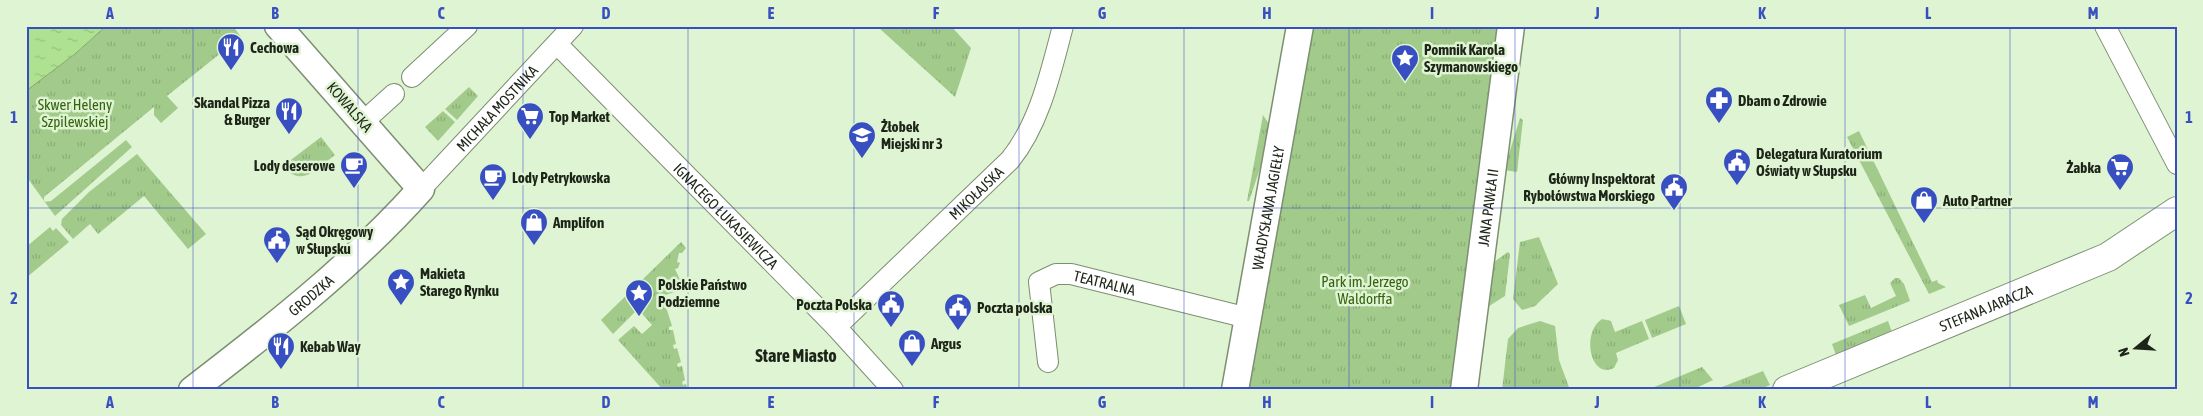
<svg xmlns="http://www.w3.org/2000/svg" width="2203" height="416" font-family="'Asap Condensed',sans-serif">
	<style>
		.grass { fill: url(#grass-tufts) }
		.water { fill: url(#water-ripples); stroke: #83a96c }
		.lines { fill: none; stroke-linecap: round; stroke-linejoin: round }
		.minor-casing { stroke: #7c8f71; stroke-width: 22 }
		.tertiary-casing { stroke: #7c8f71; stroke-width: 29 }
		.secondary-casing { stroke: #7c8f71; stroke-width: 30 }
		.minor { stroke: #fff; stroke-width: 20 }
		.tertiary { stroke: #fff; stroke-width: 26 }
		.secondary { stroke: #fff; stroke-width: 28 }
		.grid { fill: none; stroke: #384fc1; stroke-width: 1; stroke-opacity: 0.55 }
		.labels { text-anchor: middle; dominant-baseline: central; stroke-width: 5; stroke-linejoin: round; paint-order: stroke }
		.poi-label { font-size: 15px; font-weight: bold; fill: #1d2518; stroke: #dff4d3; text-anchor: start }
		.park-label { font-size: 15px; fill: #366310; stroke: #dff4d3 }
		.street-label { font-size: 15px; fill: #1d2518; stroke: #dff4d3 }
		.quarter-label { font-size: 18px; font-weight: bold; fill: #1d2518; stroke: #dff4d3 }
		.neatline { fill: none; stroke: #384fc1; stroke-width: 2 }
		.grid-label { font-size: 16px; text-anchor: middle; font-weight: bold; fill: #384fc1 }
	</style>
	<defs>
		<pattern id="grass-tufts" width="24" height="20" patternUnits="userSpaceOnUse" patternTransform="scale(1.25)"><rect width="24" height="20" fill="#a2cb8b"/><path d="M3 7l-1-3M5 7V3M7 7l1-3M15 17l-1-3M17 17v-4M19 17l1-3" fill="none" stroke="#8bae77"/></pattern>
		<pattern id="water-ripples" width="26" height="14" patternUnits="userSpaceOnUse" patternTransform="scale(1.25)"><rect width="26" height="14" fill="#afe290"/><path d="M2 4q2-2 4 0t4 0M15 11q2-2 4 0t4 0" fill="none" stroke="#96c27b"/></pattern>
	</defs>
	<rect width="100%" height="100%" fill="#dff4d3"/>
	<!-- grass -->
	<g class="grass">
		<path d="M 106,26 L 233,26 L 241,37 L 167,96 L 178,108 L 161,123 L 154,115 L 154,107 L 44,197 L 44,202 L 51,201 L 126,140 L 132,147 L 55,216 L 26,176 L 26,91 L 75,54 Z"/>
		<path d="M 881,26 L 951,26 L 971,48 L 955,97 L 879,28 Z"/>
		<path d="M 1311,26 L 1500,26 L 1453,390 L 1246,390 Z"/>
		<path d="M 469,87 L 478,96 L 457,120 L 445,109 Z"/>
		<path d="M 443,111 L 455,122 L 438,141 L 425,127 Z"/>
		<path d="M 1263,115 L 1271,127 L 1269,142 L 1249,201 L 1247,201 Z"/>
		<path d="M 1520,118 L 1523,120 L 1517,172 L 1504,170 Z"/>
		<path d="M 1859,131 L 1932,282 L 1937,280 L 1938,283 L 1946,287 L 1929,294 L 1847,137 Z"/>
		<path d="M 321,137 L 335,155 C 317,168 302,189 283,166 Z"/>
		<path d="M 137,154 L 206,234 L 188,249 L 144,196 L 98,234 L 90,224 L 73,239 L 61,225 L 62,219 L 89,192 Z"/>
		<path d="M 50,227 L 53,231 L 56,228 L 69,242 L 26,278 L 26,247 Z"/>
		<path d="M 1539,237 L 1558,284 L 1535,306 L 1522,310 L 1513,299 L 1520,242 Z"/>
		<path d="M 681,242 L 686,248 L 682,253 L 679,253 L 677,262 L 680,263 L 678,268 L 675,269 L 681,282 L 676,284 L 678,291 L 662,296 L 664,307 L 667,310 L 672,326 L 669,327 L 669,330 L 673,330 L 676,344 L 673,345 L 674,349 L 677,348 L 681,362 L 677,364 L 678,367 L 682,366 L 685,380 L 682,382 L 683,385 L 686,384 L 688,390 L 663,390 L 618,340 L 634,326 L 642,334 L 652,325 L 638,309 L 613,334 L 601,320 Z"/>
		<path d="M 1508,252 L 1510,254 L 1505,296 L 1486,308 L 1491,264 Z"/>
		<path d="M 1895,278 L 1899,278 L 1904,284 L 1910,301 L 1849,326 L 1839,305 L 1865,295 L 1871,308 L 1896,296 L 1890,283 Z"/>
		<path d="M 1679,306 L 1686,324 L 1652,338 L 1645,320 Z"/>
		<path d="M 1602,319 L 1611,321 L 1615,332 L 1642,321 L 1649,339 L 1616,353 L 1618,360 L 1614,368 C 1590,380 1581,332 1602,319 Z"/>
		<path d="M 1540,321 L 1555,326 L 1559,360 L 1570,390 L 1502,390 L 1508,339 L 1518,328 Z"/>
		<path d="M 1888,321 L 1893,335 L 1837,358 L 1832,344 Z"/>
		<path d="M 1702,367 L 1713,380 L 1692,390 L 1647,390 Z"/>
		<path d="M 1763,371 L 1770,385 L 1758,390 L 1725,390 L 1722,387 Z"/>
	</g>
	<!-- water -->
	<path class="water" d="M 26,26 L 106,26 L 75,54 L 26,91 Z"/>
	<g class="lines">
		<!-- minor casing -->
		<g class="minor-casing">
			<g id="minor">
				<path d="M 2105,26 L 2177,164"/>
				<path id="s1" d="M 557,44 L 836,327 L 893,390"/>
				<path d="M 412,77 L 467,26"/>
				<path d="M 363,122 L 394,94"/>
				<path id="s2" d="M 421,189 L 573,26"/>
				<path id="s3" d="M 836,327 L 1010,160 C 1040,123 1051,71 1063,26"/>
				<path id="s4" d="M 1048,362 L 1039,282 L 1056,274 L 1071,274 L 1248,318"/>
			</g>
		</g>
		<!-- tertiary casing -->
		<g class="tertiary-casing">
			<g id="tertiary">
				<path id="s5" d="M 192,390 C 273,328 353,265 421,189 L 278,26"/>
				<path id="s6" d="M 1235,390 L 1300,26"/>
				<path id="s7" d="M 1464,390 L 1511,26"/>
			</g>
		</g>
		<!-- secondary casing -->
		<g class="secondary-casing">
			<g id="secondary">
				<path id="s8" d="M 1787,390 L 2108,257 L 2177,211"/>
			</g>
		</g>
		<!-- minor -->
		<use href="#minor" class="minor"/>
		<!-- tertiary -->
		<use href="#tertiary" class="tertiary"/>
		<!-- secondary -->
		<use href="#secondary" class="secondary"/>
	</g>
	<!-- grid -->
	<path class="grid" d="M 193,26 L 193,390M 358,26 L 358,390M 523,26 L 523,390M 688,26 L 688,390M 854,26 L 854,390M 1019,26 L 1019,390M 1184,26 L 1184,390M 1349,26 L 1349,390M 1515,26 L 1515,390M 1680,26 L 1680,390M 1845,26 L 1845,390M 2010,26 L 2010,390M 26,208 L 2177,208"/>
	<!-- icons -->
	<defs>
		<g id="restaurant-pin" transform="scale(1.4375)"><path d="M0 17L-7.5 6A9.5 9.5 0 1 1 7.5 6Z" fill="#384fc1" stroke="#dff4d3"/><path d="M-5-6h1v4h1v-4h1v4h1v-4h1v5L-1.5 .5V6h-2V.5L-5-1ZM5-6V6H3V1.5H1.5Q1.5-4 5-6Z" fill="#fff"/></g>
		<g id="sight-pin" transform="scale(1.4375)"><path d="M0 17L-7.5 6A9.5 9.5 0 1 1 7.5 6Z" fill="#384fc1" stroke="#dff4d3"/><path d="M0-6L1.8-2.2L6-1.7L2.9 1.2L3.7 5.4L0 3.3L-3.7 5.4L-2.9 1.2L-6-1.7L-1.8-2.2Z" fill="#fff"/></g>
		<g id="pharmacy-pin" transform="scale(1.4375)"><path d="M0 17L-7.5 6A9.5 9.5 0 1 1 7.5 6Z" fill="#384fc1" stroke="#dff4d3"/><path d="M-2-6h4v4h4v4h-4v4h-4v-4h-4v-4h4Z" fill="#fff"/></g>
		<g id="supermarket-pin" transform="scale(1.4375)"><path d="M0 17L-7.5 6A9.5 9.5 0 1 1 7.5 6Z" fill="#384fc1" stroke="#dff4d3"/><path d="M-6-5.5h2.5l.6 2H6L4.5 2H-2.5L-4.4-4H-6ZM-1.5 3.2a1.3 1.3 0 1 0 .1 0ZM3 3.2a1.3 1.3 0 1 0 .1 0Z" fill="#fff"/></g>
		<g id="school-pin" transform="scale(1.4375)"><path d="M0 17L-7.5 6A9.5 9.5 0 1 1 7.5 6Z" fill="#384fc1" stroke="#dff4d3"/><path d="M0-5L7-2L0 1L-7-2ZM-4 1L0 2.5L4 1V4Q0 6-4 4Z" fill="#fff"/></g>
		<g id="civic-pin" transform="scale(1.4375)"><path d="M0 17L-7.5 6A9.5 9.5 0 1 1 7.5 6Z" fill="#384fc1" stroke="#dff4d3"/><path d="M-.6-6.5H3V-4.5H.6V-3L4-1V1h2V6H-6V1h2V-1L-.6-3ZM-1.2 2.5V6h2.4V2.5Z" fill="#fff"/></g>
		<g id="cafe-pin" transform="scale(1.4375)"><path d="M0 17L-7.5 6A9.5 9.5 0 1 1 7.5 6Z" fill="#384fc1" stroke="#dff4d3"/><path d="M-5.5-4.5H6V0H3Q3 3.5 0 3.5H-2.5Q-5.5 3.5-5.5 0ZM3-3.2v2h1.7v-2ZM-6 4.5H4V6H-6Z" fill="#fff"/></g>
		<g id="shop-pin" transform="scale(1.4375)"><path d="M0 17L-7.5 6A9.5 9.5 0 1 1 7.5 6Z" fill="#384fc1" stroke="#dff4d3"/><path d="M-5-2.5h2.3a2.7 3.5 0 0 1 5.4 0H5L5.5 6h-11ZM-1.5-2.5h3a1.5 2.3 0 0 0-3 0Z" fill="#fff"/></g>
	</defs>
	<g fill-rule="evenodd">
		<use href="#restaurant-pin" x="231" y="47"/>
		<use href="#sight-pin" x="1405" y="58"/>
		<use href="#pharmacy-pin" x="1719" y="100"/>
		<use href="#restaurant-pin" x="289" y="111"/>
		<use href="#supermarket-pin" x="530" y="116"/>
		<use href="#school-pin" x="862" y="135"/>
		<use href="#civic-pin" x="1737" y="162"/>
		<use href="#cafe-pin" x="354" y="165"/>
		<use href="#supermarket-pin" x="2120" y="167"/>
		<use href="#cafe-pin" x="493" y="177"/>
		<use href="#civic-pin" x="1674" y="187"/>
		<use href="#shop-pin" x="1924" y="200"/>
		<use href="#shop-pin" x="534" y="222"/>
		<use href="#civic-pin" x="277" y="240"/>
		<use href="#sight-pin" x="401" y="282"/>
		<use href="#sight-pin" x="639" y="293"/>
		<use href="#civic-pin" x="891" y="304"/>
		<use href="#civic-pin" x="958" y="307"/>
		<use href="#shop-pin" x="912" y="343"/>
		<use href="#restaurant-pin" x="281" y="346"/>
	</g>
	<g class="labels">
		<!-- poi labels -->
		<g class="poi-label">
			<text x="250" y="47">Cechowa</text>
			<text x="1424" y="49">Pomnik Karola<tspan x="1424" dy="17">Szymanowskiego</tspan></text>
			<text x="1738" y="100">Dbam o Zdrowie</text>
			<text x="270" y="102" text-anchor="end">Skandal Pizza<tspan x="270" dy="17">&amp; Burger</tspan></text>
			<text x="549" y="116">Top Market</text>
			<text x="881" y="126">Żłobek<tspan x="881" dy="17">Miejski nr 3</tspan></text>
			<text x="1756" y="153">Delegatura Kuratorium<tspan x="1756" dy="17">Oświaty w Słupsku</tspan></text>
			<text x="335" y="165" text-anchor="end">Lody deserowe</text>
			<text x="2101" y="167" text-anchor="end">Żabka</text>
			<text x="512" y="177">Lody Petrykowska</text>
			<text x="1655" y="178" text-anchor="end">Główny Inspektorat<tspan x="1655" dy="17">Rybołówstwa Morskiego</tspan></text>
			<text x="1943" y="200">Auto Partner</text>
			<text x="553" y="222">Amplifon</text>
			<text x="296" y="231">Sąd Okręgowy<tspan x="296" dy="17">w Słupsku</tspan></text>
			<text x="420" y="273">Makieta<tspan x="420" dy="17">Starego Rynku</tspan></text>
			<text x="658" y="284">Polskie Państwo<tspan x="658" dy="17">Podziemne</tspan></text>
			<text x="872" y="304" text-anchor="end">Poczta Polska</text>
			<text x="977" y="307">Poczta polska</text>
			<text x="931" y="343">Argus</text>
			<text x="300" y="346">Kebab Way</text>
		</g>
		<!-- park labels -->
		<g class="park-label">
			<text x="75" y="104">Skwer Heleny<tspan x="75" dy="17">Szpilewskiej</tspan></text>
			<text x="1365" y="281">Park im. Jerzego<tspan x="1365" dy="17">Waldorffa</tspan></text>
		</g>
		<!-- street labels -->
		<g class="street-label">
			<text transform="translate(350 107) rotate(49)">KOWALSKA</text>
			<text stroke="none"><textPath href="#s2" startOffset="111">MICHAŁA MOSTNIKA</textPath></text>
			<text stroke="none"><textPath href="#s3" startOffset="194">MIKOŁAJSKA</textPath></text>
			<text stroke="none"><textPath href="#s6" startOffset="185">WŁADYSŁAWA JAGIEŁŁY</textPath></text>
			<text stroke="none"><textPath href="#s7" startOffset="184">JANA PAWŁA II</textPath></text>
			<text stroke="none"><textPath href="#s1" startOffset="241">IGNACEGO ŁUKASIEWICZA</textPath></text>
			<text stroke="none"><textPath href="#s4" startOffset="149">TEATRALNA</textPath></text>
			<text stroke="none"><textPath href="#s5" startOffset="152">GRODZKA</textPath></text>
			<text stroke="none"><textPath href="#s8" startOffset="215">STEFANA JARACZA</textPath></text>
		</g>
		<!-- quarter labels -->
		<g class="quarter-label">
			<text x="796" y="355">Stare Miasto</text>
		</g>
	</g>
	<!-- border -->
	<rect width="2203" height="416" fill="none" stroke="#dff4d3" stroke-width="55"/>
	<!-- north arrow -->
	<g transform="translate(2136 348) rotate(252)" stroke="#dff4d3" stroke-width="4" paint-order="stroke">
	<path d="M0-4L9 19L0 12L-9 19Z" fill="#1d2518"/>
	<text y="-8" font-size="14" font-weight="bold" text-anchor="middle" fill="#1d2518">N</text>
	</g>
	<rect x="28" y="28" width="2148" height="360" class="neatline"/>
	<g class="grid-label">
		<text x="110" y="19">A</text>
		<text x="275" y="19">B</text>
		<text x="441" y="19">C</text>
		<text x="606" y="19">D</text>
		<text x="771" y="19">E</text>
		<text x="936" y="19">F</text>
		<text x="1102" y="19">G</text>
		<text x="1267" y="19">H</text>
		<text x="1432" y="19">I</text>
		<text x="1597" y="19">J</text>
		<text x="1762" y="19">K</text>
		<text x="1928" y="19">L</text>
		<text x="2093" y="19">M</text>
		<text x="14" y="123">1</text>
		<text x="2189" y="123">1</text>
		<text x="14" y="304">2</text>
		<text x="2189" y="304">2</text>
		<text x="110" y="408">A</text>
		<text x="275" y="408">B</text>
		<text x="441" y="408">C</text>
		<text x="606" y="408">D</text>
		<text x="771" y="408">E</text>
		<text x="936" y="408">F</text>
		<text x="1102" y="408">G</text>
		<text x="1267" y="408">H</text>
		<text x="1432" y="408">I</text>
		<text x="1597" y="408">J</text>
		<text x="1762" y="408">K</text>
		<text x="1928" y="408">L</text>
		<text x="2093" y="408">M</text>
	</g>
</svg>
